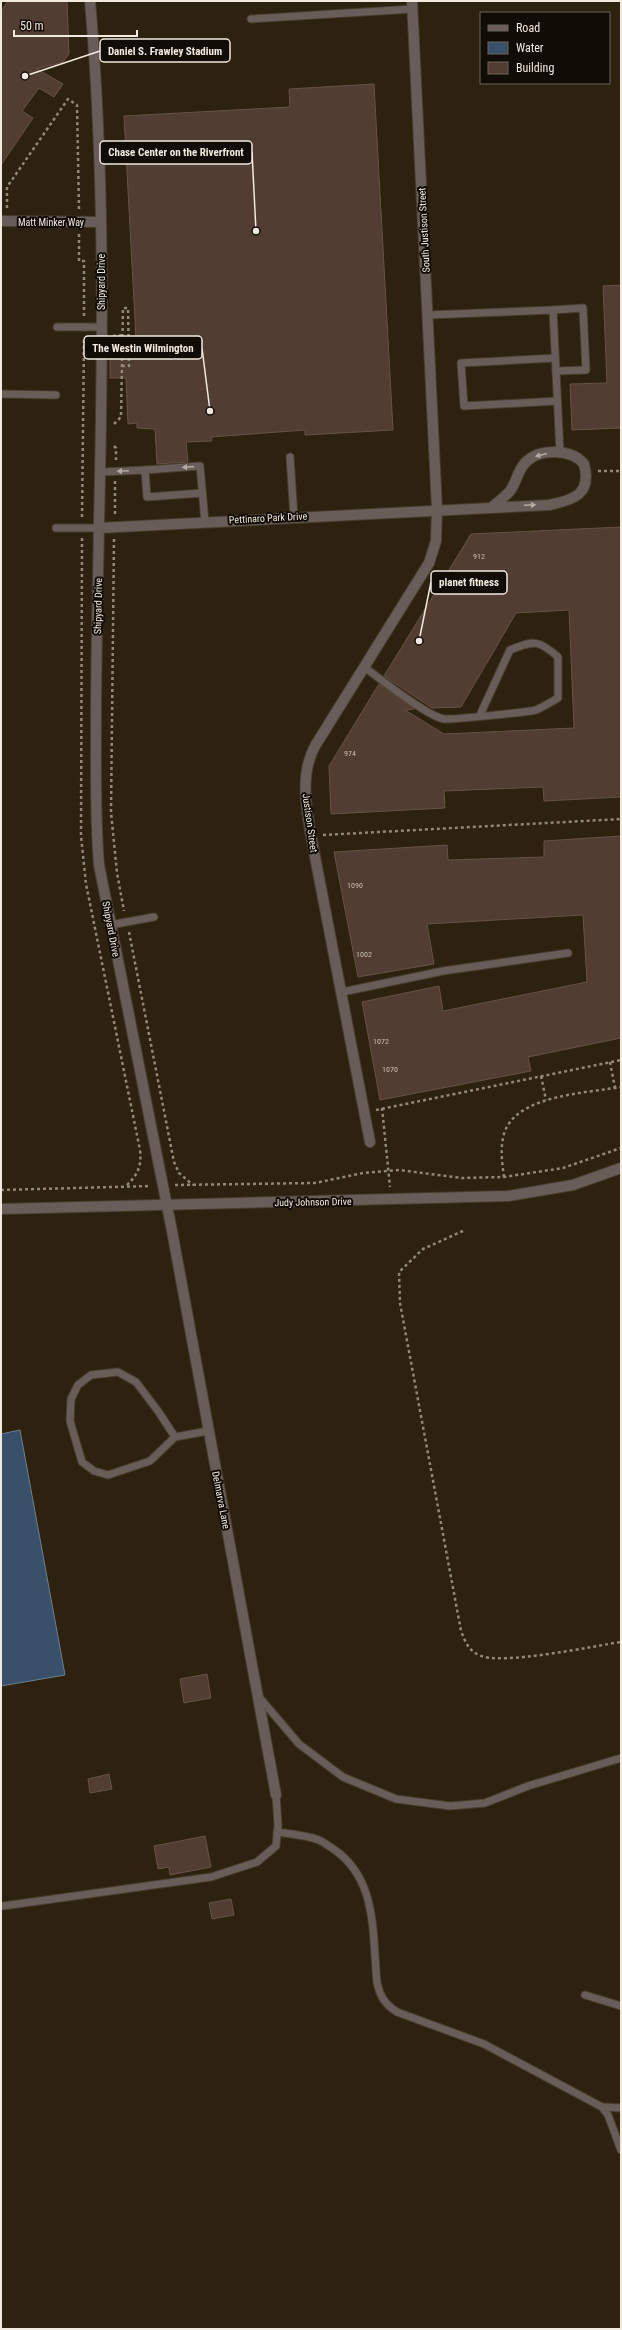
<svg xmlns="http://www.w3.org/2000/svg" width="622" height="2330" font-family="'Roboto Condensed',sans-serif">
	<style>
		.water { fill: #385069; stroke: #707e8c }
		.building { fill: #523d32; stroke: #675246 }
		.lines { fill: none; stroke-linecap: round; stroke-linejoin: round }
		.service-casing { stroke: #493e2d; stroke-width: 9 }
		.minor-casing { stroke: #493e2d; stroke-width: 12 }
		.tertiary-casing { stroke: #493e2d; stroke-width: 12 }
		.path { stroke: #918879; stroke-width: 2.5; stroke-dasharray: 3 3; stroke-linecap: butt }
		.service { stroke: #695d5a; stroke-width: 7 }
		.minor { stroke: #695d5a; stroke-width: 10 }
		.tertiary { stroke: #695d5a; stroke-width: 10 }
		.oneway { fill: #b4aba3 }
		.labels { text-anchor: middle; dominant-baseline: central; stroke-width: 4; stroke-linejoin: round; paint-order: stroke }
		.number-label { font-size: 8px; fill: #cabfb4 }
		.street-label { font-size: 10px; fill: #f2eadf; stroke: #110c05 }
		.leader { fill: none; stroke: #f2eadf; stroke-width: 1.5 }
		.callout-dot { fill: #f2eadf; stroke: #110c05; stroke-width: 1.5 }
		.callout { fill: #110c05; stroke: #f2eadf; stroke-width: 1.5 }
		.callout-label { font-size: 11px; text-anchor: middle; font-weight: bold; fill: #f2eadf }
	</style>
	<rect width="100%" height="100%" fill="#2d2210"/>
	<!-- water -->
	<path class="water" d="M 20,1430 L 65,1675 L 1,1686 L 1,1434 Z"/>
	<!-- building -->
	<g class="building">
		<path d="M 8,1 L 67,1 L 69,54 L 63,62 L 37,69 L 63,84 L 54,97 L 39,88 L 22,111 L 33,118 L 1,165 L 1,11 Z"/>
		<path d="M 374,84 L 393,430 L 305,435 L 305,430 L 211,437 L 212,441 L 186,442 L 188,462 L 157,464 L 155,429 L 137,428 L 137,423 L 128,424 L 126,378 L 110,378 L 110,357 L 117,356 L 115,340 L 136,339 L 124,116 L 290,107 L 289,89 Z"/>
		<path d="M 621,285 L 621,428 L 572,430 L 570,384 L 607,383 L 603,286 Z"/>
		<path d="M 621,527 L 621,797 L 544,801 L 543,787 L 444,791 L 445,808 L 331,814 L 329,766 L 379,684 L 414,709 L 405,710 L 444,734 L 574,728 L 569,610 L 516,613 L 461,707 L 432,708 L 384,676 L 471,534 Z"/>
		<path d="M 621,836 L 621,1038 L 528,1057 L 531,1071 L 380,1100 L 362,1002 L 439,986 L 443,1011 L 587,982 L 583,915 L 427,924 L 434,964 L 358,977 L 334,852 L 447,845 L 448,860 L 544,857 L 544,841 Z"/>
		<path d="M 207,1674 L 211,1698 L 184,1703 L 180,1679 Z"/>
		<path d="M 109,1774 L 112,1789 L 90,1793 L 88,1779 Z"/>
		<path d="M 205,1836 L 211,1867 L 170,1875 L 169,1867 L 158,1869 L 154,1846 Z"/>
		<path d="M 231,1899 L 234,1915 L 212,1919 L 209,1903 Z"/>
	</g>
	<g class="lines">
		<!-- service casing -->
		<g class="service-casing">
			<g id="service">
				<path d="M 251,19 L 413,9"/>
				<path d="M 553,310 L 583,308 L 586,370 L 556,371"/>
				<path d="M 428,315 L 553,310 L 560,453"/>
				<path d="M 57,327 L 101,327"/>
				<path d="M 555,358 L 461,363 L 464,406 L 557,401"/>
				<path d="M 1,394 L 56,395"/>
				<path d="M 290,457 L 294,517"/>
				<path d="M 101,472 L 145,470"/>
				<path d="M 202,493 L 147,497 L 145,470 L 200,466 L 205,522"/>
				<path d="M 56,528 L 99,528"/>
				<path d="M 364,667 C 381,679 425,715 444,719 C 452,720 528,712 536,710 C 543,707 551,702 558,698 L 558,657 C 539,640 534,640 510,650 L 480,715"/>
				<path d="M 110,925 L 154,917"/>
				<path d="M 342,992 L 443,971 L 568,953"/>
				<path d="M 175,1437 L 150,1461 L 108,1475 L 94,1471 L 82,1462 L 70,1421 L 71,1399 L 78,1385 L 91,1375 L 118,1372 L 136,1382 L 158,1411 L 175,1437 L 208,1431"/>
				<path d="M 259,1697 L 299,1744 L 343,1777 L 396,1799 L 450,1806 L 485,1803 L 528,1786 L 621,1758"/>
				<path d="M 277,1832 C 291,1834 306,1835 319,1840 C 324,1842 328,1846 332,1848 C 378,1878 372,1933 377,1982 C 380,1997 385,2004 397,2012 L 484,2044 L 602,2107 L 608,2115 L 621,2150"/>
				<path d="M 3,1906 L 211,1877 L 257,1862 L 276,1846 L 278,1825 L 276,1795"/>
				<path d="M 585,1995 L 621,2006"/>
				<path d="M 602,2107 L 621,2108"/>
			</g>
		</g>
		<!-- minor casing -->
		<g class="minor-casing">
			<g id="minor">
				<path d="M 90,1 C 105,174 103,348 99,522 C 98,588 96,655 96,722 C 96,769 95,817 99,865 L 172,1231 L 276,1795"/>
				<path d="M 1,221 L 101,222"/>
				<path d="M 99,528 L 549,505 C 574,500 592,494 584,464 C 572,449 541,448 527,461 C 518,468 517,482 510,491 C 505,497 498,502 492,507"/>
				<path d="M 370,1142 L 311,836 C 306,806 300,774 315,746 L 429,563 L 436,541 L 437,509"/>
			</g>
		</g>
		<!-- tertiary casing -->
		<g class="tertiary-casing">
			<g id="tertiary">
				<path d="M 412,1 L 437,509"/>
				<path d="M 1,1209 L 508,1196 L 573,1185 L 621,1168"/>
			</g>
		</g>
		<!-- path -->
		<g class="path">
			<path d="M 7,208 L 7,187 L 68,99 L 77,105 L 79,209"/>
			<path d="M 79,234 L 79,261 L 84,261 L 84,316"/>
			<path d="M 113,336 L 123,335"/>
			<path d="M 114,424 L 121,417 L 123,308 L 128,308 L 129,366 L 122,366"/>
			<path d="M 114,446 L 116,448 L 116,460"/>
			<path d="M 598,471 L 621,471"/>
			<path d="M 115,514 L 115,481"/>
			<path d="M 82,517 L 84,339"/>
			<path d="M 82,538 L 81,836 L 86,884 L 140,1150 C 142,1167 137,1176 125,1187"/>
			<path d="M 114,539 L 111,812 L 117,873 L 124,911"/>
			<path d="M 323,835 L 621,819"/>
			<path d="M 129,932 L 174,1162 L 179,1173 L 193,1185"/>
			<path d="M 610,1062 L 615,1088"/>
			<path d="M 541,1076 L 546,1100"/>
			<path d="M 382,1108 L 390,1187"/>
			<path d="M 376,1110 L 621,1060"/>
			<path d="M 504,1177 C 502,1163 500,1148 504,1134 C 515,1095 587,1093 621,1087"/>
			<path d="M 175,1185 L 315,1183 L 363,1173 L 399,1170 L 462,1178 L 504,1177 L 563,1168 L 621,1148"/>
			<path d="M 1,1190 L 150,1186"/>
			<path d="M 463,1231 L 423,1249 L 399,1272 L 400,1303 L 461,1631 C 465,1641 468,1650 479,1655 C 500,1666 593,1646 621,1642"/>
		</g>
		<!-- service -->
		<use href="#service" class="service"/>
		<!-- minor -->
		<use href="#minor" class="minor"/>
		<!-- tertiary -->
		<use href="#tertiary" class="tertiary"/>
	</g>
	<!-- one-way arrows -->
	<defs><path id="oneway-solid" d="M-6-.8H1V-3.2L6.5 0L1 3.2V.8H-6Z"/></defs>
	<g class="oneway">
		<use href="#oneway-solid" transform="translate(541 455) rotate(166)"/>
		<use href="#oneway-solid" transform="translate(188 467) rotate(176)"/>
		<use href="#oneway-solid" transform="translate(123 471) rotate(178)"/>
		<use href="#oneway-solid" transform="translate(530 505) rotate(-2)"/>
	</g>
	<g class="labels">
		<!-- number labels -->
		<g class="number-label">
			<text x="479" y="556">912</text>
			<text x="350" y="753">974</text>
			<text x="355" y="885">1090</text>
			<text x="364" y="954">1002</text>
			<text x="381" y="1041">1072</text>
			<text x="390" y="1069">1070</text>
		</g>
		<!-- street labels -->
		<g class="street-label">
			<text x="51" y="222">Matt Minker Way</text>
			<text transform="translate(424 230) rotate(-93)">South Justison Street</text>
			<text transform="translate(101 282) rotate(-90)">Shipyard Drive</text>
			<text transform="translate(268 518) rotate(-3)">Pettinaro Park Drive</text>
			<text transform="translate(98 606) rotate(-89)">Shipyard Drive</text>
			<text transform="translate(310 823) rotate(82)">Justison Street</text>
			<text transform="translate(111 929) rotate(79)">Shipyard Drive</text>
			<text transform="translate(313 1202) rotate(-1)">Judy Johnson Drive</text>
			<text transform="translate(221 1500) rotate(79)">Delmarva Lane</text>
		</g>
	</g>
	<!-- callouts -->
	<path class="leader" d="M25 76L100 51M256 231L252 152M210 411L202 348M419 641L431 582"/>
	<g class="callout-dot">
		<circle cx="25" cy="76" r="4"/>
		<circle cx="256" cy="231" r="4"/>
		<circle cx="210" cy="411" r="4"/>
		<circle cx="419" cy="641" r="4"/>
	</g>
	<g class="callout">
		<rect x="100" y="39" width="130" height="23" rx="4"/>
		<rect x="100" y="141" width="152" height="23" rx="4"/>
		<rect x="84" y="336" width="118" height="23" rx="4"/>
		<rect x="431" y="571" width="76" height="23" rx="4"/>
	</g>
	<g class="callout-label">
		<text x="165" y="55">Daniel S. Frawley Stadium</text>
		<text x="176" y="156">Chase Center on the Riverfront</text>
		<text x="143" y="352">The Westin Wilmington</text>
		<text x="469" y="586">planet fitness</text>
	</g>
	<!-- border -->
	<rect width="622" height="2330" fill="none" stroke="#f2eadf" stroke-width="4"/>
	<!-- legend -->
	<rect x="480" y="12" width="130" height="72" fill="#110c05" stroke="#6b655c"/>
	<rect x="488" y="25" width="20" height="6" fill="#695d5a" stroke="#6b655c"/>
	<text x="516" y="32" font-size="12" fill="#f2eadf">Road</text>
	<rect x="488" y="42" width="20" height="12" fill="#385069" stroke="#6b655c"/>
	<text x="516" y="52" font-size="12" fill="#f2eadf">Water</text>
	<rect x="488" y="62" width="20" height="12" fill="#523d32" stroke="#6b655c"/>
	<text x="516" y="72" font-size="12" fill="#f2eadf">Building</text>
	<!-- scale -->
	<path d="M14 30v6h123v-6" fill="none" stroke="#f2eadf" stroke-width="2"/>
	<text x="20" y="30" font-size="12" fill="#f2eadf" stroke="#110c05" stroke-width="3" paint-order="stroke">50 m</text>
</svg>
